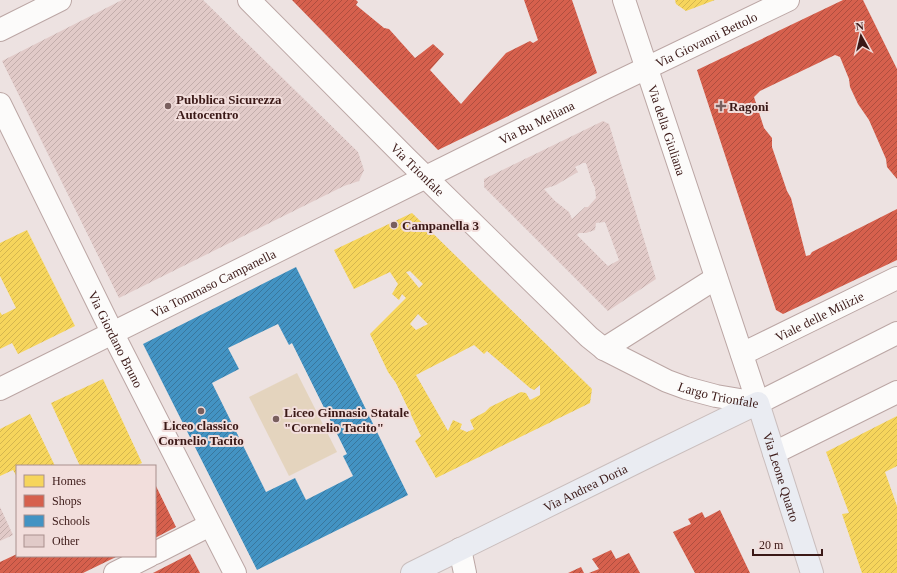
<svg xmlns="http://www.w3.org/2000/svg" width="897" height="573" font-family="'Times New Roman',serif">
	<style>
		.pitch { fill: #e4d4be }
		.homes { fill: url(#homes-hatch); fill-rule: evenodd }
		.shops { fill: url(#shops-hatch) }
		.schools { fill: url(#schools-hatch); fill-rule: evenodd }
		.building { fill: url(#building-hatch); fill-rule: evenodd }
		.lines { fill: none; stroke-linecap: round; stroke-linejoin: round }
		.minor-casing { stroke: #bba6a4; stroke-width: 24 }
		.major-casing { stroke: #cabebd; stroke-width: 24 }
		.minor { stroke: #fcfbfa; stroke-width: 22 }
		.major { stroke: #eaecf2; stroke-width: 22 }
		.poi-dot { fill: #795f5e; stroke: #f2dedc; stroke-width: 1.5 }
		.labels { text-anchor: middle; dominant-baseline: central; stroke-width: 4; stroke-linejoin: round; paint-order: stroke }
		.street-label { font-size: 13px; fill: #3b1917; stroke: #f2dedc }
		.poi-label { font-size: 13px; font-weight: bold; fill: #3b1917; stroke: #f2dedc; text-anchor: start }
	</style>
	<defs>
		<pattern id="homes-hatch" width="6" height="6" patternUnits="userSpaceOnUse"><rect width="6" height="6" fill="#f6d55c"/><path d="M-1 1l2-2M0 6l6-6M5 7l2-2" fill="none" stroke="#d4b64f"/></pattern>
		<pattern id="shops-hatch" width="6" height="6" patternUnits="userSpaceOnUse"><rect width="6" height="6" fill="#d6604d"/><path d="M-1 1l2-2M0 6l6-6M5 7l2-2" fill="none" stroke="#af4e3f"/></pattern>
		<pattern id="schools-hatch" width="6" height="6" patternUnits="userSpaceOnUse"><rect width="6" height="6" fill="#4393c3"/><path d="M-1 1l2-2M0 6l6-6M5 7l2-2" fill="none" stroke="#39779d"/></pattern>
		<pattern id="building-hatch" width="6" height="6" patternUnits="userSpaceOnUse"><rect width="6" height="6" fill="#e1cac8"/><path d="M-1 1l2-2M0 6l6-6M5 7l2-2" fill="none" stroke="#c2adab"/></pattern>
	</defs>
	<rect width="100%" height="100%" fill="#ede2e1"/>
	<!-- pitch -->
	<path class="pitch" d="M 297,373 L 337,452 L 289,476 L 249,397 Z"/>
	<!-- homes -->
	<g class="homes">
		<path d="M 675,0 L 715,0 L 686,11 L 676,4 Z"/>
		<path d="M 412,213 L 592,389 L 590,403 L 436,478 L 415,441 L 421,436 L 396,383 L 388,372 L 370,334 L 406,298 L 402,294 L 399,300 L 392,294 L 398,284 L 390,272 L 354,289 L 334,250 ZM 410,271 L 423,284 L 419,288 L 406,272 ZM 418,314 L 428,324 L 416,330 L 410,324 ZM 474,345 L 484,354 L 487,351 L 530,388 L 534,390 L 540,385 L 540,395 L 530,400 L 526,393 L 521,392 L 490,407 L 485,412 L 470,420 L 474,429 L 467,432 L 460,429 L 462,424 L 453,420 L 448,431 L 416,375 Z"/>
		<path d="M 27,230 L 75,326 L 18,354 L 12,343 L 0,349 L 0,312 L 2,315 L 16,308 L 0,276 L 0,243 Z"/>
		<path d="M 103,379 L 142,463 L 135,466 L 80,466 L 51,403 Z"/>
		<path d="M 30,414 L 55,466 L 17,466 L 17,477 L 13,470 L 0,476 L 0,429 Z"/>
		<path d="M 897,416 L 897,466 L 885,472 L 897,506 L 897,573 L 862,573 L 842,514 L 849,513 L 826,452 Z"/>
	</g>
	<!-- shops -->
	<g class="shops">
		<path d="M 292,0 L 356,0 L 358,2 L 356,5 L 384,28 L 389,29 L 415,58 L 433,44 L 444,54 L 430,70 L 461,104 L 506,53 L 530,41 L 533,43 L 538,40 L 524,0 L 572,0 L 597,73 L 438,150 Z"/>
		<path d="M 843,0 L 863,0 L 897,69 L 897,179 L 887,167 L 886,159 L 869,120 L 858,104 L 850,87 L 849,79 L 840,57 L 835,55 L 760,91 L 754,97 L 764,128 L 772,138 L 772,147 L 787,191 L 791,198 L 806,256 L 810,255 L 812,252 L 897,209 L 897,260 L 783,314 L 776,310 L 697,70 Z"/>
		<path d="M 155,484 L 176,527 L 155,538 Z"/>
		<path d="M 720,510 L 750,573 L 695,573 L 673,532 L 691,524 L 688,519 L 702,512 L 705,518 Z"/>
		<path d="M 611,550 L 616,559 L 629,553 L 640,573 L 589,573 L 599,569 L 592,559 Z"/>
		<path d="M 17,554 L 17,556 L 118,556 L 83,573 L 0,573 L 0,562 Z"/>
		<path d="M 190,554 L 200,573 L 153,573 Z"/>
		<path d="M 581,567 L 584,573 L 568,573 Z"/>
	</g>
	<!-- schools -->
	<path class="schools" d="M 296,267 L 408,495 L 257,570 L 143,344 ZM 278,324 L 289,345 L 292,343 L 347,454 L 343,456 L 353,476 L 306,500 L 295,478 L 266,492 L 212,383 L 239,369 L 228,348 Z"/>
	<!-- building -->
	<g class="building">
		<path d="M 122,0 L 203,0 L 358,152 L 364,170 L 359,181 L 344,186 L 119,298 L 2,61 Z"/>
		<path d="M 603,121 L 609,124 L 656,279 L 608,311 L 484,187 L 484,179 ZM 583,163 L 586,163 L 592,182 L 595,188 L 596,198 L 588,207 L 585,207 L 572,219 L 569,212 L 555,201 L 544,189 L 556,185 L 578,172 L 575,167 ZM 605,222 L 619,260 L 608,266 L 577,235 L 579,233 L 586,233 L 595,230 L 596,223 Z"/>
		<path d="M 0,507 L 13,535 L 0,541 Z"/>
	</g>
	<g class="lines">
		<!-- minor casing -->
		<g class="minor-casing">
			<g id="minor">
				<path id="s1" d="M 249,0 L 406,158 L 589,337 L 604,349 L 667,381 L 686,388 L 716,396 L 758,403"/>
				<path id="s2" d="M 624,0 L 758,403"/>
				<path d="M 0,30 L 60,0"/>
				<path id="s3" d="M 0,104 L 113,334 L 235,573"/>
				<path d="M 604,349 L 716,278"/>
				<path id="s4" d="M 742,354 L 897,278"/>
				<path id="s5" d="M 0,389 L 605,88 L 788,0"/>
				<path d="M 758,403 L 897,333"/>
				<path d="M 774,453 L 897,392"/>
				<path d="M 460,549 L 465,573"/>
				<path d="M 155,553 L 210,525"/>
				<path d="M 115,573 L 149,556"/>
			</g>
		</g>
		<!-- major casing -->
		<g class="major-casing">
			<g id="major">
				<path id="s6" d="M 412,573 L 647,457 L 758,403 L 812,573"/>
			</g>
		</g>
		<!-- minor -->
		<use href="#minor" class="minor"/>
		<!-- major -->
		<use href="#major" class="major"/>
	</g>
	<!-- markers -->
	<g class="poi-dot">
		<circle cx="168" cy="106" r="4"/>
		<path d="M719 100h4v4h4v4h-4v4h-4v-4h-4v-4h4z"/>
		<circle cx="394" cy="225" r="4"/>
		<circle cx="201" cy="411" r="4"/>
		<circle cx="276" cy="419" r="4"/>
	</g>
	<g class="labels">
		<!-- street labels -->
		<g class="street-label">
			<text stroke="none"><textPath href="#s5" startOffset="788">Via Giovanni Bettolo</textPath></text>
			<text stroke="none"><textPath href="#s5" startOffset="599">Via Bu Meliana</textPath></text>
			<text stroke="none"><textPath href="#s2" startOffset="137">Via della Giuliana</textPath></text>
			<text stroke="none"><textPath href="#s1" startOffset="239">Via Trionfale</textPath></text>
			<text stroke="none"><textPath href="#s5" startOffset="238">Via Tommaso Campanella</textPath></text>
			<text stroke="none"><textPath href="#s4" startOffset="86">Viale delle Milizie</textPath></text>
			<text stroke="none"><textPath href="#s3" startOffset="262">Via Giordano Bruno</textPath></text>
			<text stroke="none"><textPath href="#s1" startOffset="622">Largo Trionfale</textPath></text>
			<text stroke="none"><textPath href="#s6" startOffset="463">Via Leone Quarto</textPath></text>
			<text stroke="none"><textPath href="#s6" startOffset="193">Via Andrea Doria</textPath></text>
		</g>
		<!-- poi labels -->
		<g class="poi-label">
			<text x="176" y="99">Pubblica Sicurezza<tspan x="176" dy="15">Autocentro</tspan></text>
			<text x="729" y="106">Ragoni</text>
			<text x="402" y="225">Campanella 3</text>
			<text x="284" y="412">Liceo Ginnasio Statale<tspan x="284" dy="15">"Cornelio Tacito"</tspan></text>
			<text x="201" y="425" text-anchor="middle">Liceo classico<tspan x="201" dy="15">Cornelio Tacito</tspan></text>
		</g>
	</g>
	<!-- legend -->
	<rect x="16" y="465" width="140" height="92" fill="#f2dedc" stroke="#a98f8d"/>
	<rect x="24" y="475" width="20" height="12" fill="#f6d55c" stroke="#a98f8d"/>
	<text x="52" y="485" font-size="12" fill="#3b1917">Homes</text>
	<rect x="24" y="495" width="20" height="12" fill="#d6604d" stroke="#a98f8d"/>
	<text x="52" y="505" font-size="12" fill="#3b1917">Shops</text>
	<rect x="24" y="515" width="20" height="12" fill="#4393c3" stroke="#a98f8d"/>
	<text x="52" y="525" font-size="12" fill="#3b1917">Schools</text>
	<rect x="24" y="535" width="20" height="12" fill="#e1cac8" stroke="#a98f8d"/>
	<text x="52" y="545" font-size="12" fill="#3b1917">Other</text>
	<!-- north arrow -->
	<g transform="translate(861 36) rotate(352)" stroke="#f2dedc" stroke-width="3" paint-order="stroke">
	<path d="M0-3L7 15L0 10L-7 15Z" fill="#3b1917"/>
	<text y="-6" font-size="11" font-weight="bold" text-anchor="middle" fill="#3b1917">N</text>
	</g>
	<!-- scale -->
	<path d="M753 549v6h69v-6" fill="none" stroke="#3b1917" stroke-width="2"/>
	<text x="759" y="549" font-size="12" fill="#3b1917" stroke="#f2dedc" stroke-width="3" paint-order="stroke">20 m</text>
</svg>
